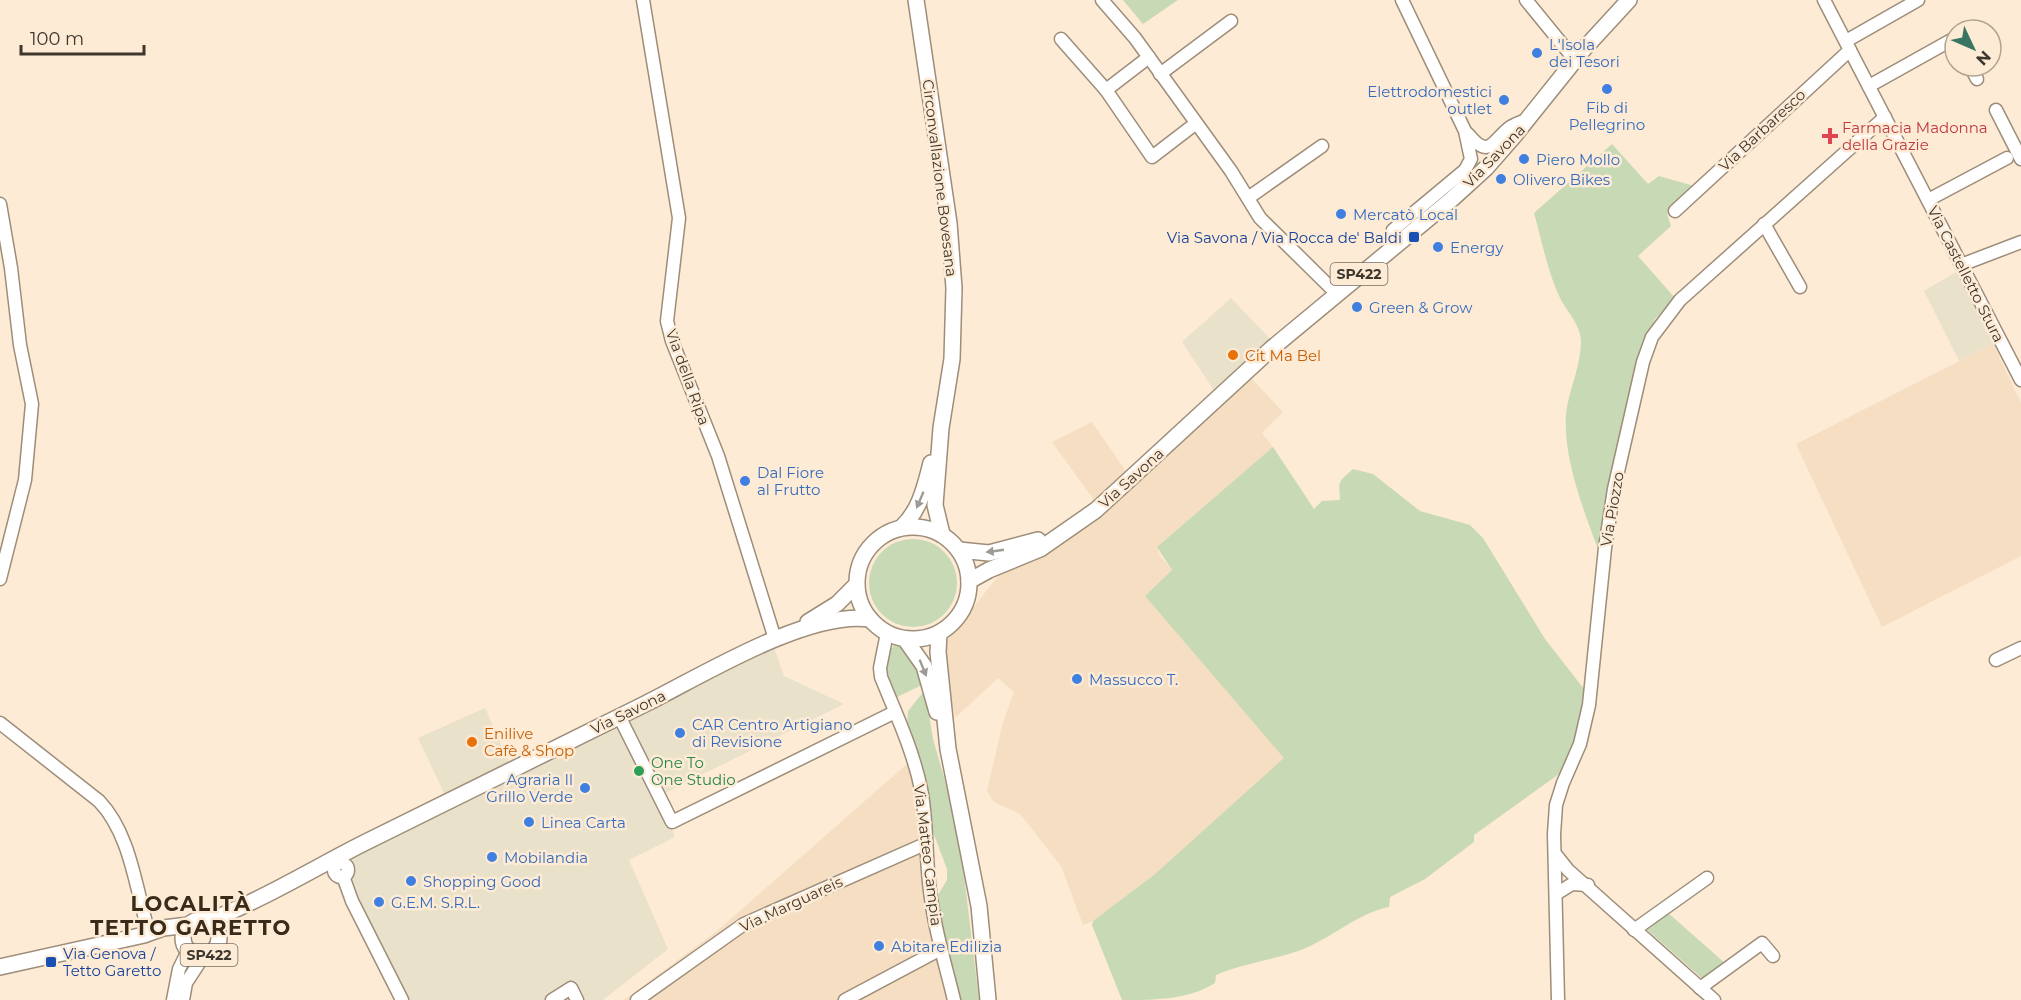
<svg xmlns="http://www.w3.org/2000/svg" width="2021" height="1000" font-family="Montserrat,sans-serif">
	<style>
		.commercial { fill: #eae1cb }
		.built { fill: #f5dec2 }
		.green { fill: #c8d9b5 }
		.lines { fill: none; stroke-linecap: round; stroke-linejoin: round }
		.minor-casing { stroke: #9d8d79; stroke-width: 15 }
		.major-casing { stroke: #9d8d79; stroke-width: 18 }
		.minor { stroke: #fff; stroke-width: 12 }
		.major { stroke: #fff; stroke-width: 15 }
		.oneway { fill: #9e9b96 }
		.shop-dot { fill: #3f7fe0; stroke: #fdebd5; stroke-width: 2 }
		.health-dot { fill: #e0444e; stroke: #fdebd5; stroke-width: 2 }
		.transit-dot { fill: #1a4fb4; stroke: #fdebd5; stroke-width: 2 }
		.food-dot { fill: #e8710a; stroke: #fdebd5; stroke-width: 2 }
		.leisure-dot { fill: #2e9e5b; stroke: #fdebd5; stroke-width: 2 }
		.labels { text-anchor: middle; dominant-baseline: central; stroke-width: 5; stroke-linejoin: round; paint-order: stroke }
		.shield { fill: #fdebd5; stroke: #776d60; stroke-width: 1.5 }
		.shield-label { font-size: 14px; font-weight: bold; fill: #3e372e }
		.shop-label { font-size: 15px; fill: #366cbe; stroke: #fdebd5; text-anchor: start }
		.health-label { font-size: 15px; fill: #be3a42; stroke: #fdebd5; text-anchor: start }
		.street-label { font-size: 15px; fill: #3e372e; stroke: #fdebd5 }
		.transit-label { font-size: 15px; fill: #164399; stroke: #fdebd5; text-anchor: end }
		.food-label { font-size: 15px; fill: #c56008; stroke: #fdebd5; text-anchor: start }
		.leisure-label { font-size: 15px; fill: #27864d; stroke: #fdebd5; text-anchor: start }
		.district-label { font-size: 21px; font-weight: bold; letter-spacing: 1.5px; fill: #382b19; stroke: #fdebd5 }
	</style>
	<rect width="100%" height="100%" fill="#fdebd5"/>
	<!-- commercial -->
	<g class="commercial">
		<path d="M 1958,271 L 1995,343 L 1959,361 L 1924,291 Z"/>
		<path d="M 1231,298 L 1271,340 L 1215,392 L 1182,342 Z"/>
		<path d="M 774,648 L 784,676 L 844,704 L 659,796 L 675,837 L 629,860 L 668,949 L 603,1000 L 396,1000 L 331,873 L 331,866 Z"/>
		<path d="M 485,708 L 510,764 L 445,795 L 418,738 Z"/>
	</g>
	<!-- built -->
	<g class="built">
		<path d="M 1993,344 L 2021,403 L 2021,556 L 1882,627 L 1796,444 Z"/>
		<path d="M 1251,378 L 1283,412 L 1262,433 L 1273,447 L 1157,547 L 1160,556 L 1172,570 L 1145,596 L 1285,758 L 1155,874 L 1093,921 L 1083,925 L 1061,866 L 1020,814 L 994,802 L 987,791 L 1002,726 L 1014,692 L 998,678 L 955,718 L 945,662 L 947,641 L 999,575 L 1056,548 L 1102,517 Z"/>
		<path d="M 1092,422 L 1127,473 L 1094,500 L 1052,442 Z"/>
		<path d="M 919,760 L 927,796 L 937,903 L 960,1000 L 624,1000 L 717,931 L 908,763 Z"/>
	</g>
	<!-- green -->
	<g class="green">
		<path d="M 1123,0 L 1178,0 L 1143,24 Z"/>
		<path d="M 1612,144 L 1648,184 L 1659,176 L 1694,186 L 1667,214 L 1671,226 L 1638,256 L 1675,298 L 1655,319 L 1632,380 L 1598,549 C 1583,509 1560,450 1567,407 C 1571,385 1581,364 1581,341 C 1580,324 1568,313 1561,300 C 1548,274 1542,241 1534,213 Z"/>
		<path d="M 1273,447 L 1314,509 L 1322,501 L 1340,500 C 1339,481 1337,483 1353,469 L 1373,474 L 1420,511 L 1470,525 L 1483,538 L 1545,639 L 1584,689 L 1586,700 L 1577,742 L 1559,774 L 1474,835 L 1474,842 L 1425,879 L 1390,897 L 1389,907 C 1358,913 1332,938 1301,950 C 1273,960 1244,963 1216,975 L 1215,983 C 1188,1000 1155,1000 1122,1000 L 1092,925 L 1093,921 L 1155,874 L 1284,758 L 1145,596 L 1172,570 L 1157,547 Z"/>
		<circle cx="913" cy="583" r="44"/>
		<path d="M 897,643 L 913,657 L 924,684 L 897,697 C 884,685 880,656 897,643 Z"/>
		<path d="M 925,690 L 933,739 L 950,798 L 963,867 L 979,1000 L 960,1000 L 937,903 L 938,895 L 947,880 L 947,869 L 930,824 L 907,727 L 908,711 Z"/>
		<path d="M 1667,912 L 1726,964 L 1704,980 L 1645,928 Z"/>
	</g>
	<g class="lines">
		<!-- minor casing -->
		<g class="minor-casing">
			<g id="minor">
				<path d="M 643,0 L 679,218 L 667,321 L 672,341 L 718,456 L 775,639"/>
				<path d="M 1102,0 L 1135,38 L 1231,171 L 1260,218 L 1336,293"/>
				<path d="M 1526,0 L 1575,60"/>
				<path d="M 1824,0 L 2021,380"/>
				<path d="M 1061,39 L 1106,90 L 1152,157 L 1195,124"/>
				<path d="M 1846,41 L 1918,0"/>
				<path d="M 1970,66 L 1977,79"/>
				<path d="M 1160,74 L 1231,21"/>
				<path d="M 1869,86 L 1955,38"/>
				<path d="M 1106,90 L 1149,57"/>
				<path d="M 1996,110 L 2021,159"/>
				<path d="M 1468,134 C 1489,159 1491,143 1509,128 C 1514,124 1522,122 1528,119"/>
				<path d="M 1248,198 L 1322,146"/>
				<path d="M 1928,200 L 2007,158"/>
				<path d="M 0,204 L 11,268 L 20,345 L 32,404 L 25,480 L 0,579"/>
				<path d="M 1675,211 L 1850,50"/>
				<path d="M 1764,224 L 1800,287"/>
				<path d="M 1395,245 L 1393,230 L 1465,170 L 1471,159 L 1465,131 L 1402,0"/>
				<path d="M 1961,265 L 2021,242"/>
				<path d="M 887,633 L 880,668 L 881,677 C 896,714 913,750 921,789 C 928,824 925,862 931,898 C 935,932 946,966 954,1000"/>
				<path d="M 1996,660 L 2021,648"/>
				<path d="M 619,716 L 672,822 L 895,712"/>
				<path d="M 0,723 L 99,801 C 131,834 136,891 149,933"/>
				<path d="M 1556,855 L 1568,870 L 1714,1000"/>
				<circle cx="341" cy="870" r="7"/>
				<path d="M 343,876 L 352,901 L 402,1000"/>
				<path d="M 1556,894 L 1572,884 L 1588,885"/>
				<path d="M 1634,930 L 1707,878"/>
				<path d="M 1700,988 L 1762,943 L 1773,956"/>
				<path d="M 173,1000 L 179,969 L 188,951"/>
				<path d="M 183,1000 L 186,983 L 203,957"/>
				<path d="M 552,1000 L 571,988 L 577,1000"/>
				<path d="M 637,1000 L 744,924 L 925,844"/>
				<path d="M 845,1000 L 941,949"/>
				<path d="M 1558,1000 L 1554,834 L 1556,805 L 1563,783 L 1580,744 L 1589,705 L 1605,548 L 1614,489 L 1643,362 L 1652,337 L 1680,300 L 1885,117"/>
			</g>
		</g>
		<!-- major casing -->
		<g class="major-casing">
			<g id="major">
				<path d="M 916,0 L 949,223 L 954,288 L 952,359 L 941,428 L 935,505 L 942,534"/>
				<circle cx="913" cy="583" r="56"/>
				<path d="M 902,527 C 920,510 925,486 931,463"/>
				<path d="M 959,550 L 989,553 L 1038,540"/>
				<path d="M 969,581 L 989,570 L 1040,549 L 1096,510 L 1271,349 L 1452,199 L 1486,168 L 1514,136 L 1583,50 L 1629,0"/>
				<path d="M 808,622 L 837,604 L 856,585"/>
				<path d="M 939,633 L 938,652 L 948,749 L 979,906 L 988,1000"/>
				<path d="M 905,639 L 924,666 L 937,712"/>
				<circle cx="201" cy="938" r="18"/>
				<path d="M 208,921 C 262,900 311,870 362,844 C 457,797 552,750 647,703 C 703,675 808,610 870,619"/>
				<path d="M 0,967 L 144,935 L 163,928 L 189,925"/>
			</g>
		</g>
		<!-- minor -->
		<use href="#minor" class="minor"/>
		<!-- major -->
		<use href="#major" class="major"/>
	</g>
	<!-- one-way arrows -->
	<defs><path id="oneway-solid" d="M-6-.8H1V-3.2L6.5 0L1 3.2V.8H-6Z" transform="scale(1.5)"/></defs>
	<g class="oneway">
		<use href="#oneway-solid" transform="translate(920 500) rotate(113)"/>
		<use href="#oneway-solid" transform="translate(995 551) rotate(172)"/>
		<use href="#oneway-solid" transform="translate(923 668) rotate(68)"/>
	</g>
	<!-- markers -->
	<g class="shop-dot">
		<circle cx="1537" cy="53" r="6"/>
		<circle cx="1607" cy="89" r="6"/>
		<circle cx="1504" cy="100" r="6"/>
		<circle cx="1524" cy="159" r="6"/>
		<circle cx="1501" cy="179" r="6"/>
		<circle cx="1341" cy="214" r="6"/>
		<circle cx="1438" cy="247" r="6"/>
		<circle cx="1357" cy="307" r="6"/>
		<circle cx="745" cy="481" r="6"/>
		<circle cx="1077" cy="679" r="6"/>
		<circle cx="680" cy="733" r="6"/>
		<circle cx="585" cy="788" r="6"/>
		<circle cx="529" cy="822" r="6"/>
		<circle cx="492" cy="857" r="6"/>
		<circle cx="411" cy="881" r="6"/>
		<circle cx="379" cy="902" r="6"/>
		<circle cx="879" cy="946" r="6"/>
	</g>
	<path class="health-dot" d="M1827 127h6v6h6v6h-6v6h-6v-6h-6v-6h6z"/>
	<g class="transit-dot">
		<rect x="1408" y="231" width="12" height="12" rx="3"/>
		<rect x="45" y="956" width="12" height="12" rx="3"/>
	</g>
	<g class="food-dot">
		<circle cx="1233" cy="355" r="6"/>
		<circle cx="472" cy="742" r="6"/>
	</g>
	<circle class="leisure-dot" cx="639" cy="771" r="6"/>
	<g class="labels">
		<!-- shield labels -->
		<g class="shield">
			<rect x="1330.5" y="263" width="57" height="22" rx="4.5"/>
			<rect x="180.5" y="944" width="57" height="22" rx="4.5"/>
		</g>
		<g class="shield-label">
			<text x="1359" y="274">SP422</text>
			<text x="209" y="955">SP422</text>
		</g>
		<!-- shop labels -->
		<g class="shop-label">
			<text x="1549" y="44">L'Isola<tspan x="1549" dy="17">dei Tesori</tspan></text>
			<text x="1492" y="91" text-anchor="end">Elettrodomestici<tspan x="1492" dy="17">outlet</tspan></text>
			<text x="1607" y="107" text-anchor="middle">Fib di<tspan x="1607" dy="17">Pellegrino</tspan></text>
			<text x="1536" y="159">Piero Mollo</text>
			<text x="1513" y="179">Olivero Bikes</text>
			<text x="1353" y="214">Mercatò Local</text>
			<text x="1450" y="247">Energy</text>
			<text x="1369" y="307">Green &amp; Grow</text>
			<text x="757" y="472">Dal Fiore<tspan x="757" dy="17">al Frutto</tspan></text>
			<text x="1089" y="679">Massucco T.</text>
			<text x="692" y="724">CAR Centro Artigiano<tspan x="692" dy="17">di Revisione</tspan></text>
			<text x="573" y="779" text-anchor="end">Agraria Il<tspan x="573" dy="17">Grillo Verde</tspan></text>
			<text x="541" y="822">Linea Carta</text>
			<text x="504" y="857">Mobilandia</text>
			<text x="423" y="881">Shopping Good</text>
			<text x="391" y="902">G.E.M. S.R.L.</text>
			<text x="891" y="946">Abitare Edilizia</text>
		</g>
		<!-- health labels -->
		<g class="health-label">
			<text x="1842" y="127">Farmacia Madonna<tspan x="1842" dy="17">della Grazie</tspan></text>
		</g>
		<!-- street labels -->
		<g class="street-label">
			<text transform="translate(1762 130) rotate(-43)">Via Barbaresco</text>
			<text transform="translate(1494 156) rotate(-46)">Via Savona</text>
			<text transform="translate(940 178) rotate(83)">Circonvallazione Bovesana</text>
			<text transform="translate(1966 274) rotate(63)">Via Castelletto Stura</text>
			<text transform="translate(688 377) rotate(70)">Via della Ripa</text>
			<text transform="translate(1131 478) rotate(-42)">Via Savona</text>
			<text transform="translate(1612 509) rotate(-80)">Via Piozzo</text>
			<text transform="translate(628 712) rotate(-26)">Via Savona</text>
			<text transform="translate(928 855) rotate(83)">Via Matteo Campia</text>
			<text transform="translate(791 904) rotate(-25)">Via Marguareis</text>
		</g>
		<!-- transit labels -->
		<g class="transit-label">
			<text x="1402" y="237">Via Savona / Via Rocca de' Baldi</text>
			<text x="63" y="953" text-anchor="start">Via Genova /<tspan x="63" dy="17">Tetto Garetto</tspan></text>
		</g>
		<!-- food labels -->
		<g class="food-label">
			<text x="1245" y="355">Cit Ma Bel</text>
			<text x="484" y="733">Enilive<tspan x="484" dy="17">Cafè &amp; Shop</tspan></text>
		</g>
		<!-- leisure labels -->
		<g class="leisure-label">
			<text x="651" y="762">One To<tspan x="651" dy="17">One Studio</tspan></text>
		</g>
		<!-- district labels -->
		<g class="district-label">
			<text x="191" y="903">LOCALITÀ<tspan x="191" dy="24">TETTO GARETTO</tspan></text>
		</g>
	</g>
	<!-- north arrow -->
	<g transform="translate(1973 48) rotate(134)"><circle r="28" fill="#fdebd5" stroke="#b1a392" stroke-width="1.5"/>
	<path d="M0-4.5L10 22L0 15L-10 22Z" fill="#397662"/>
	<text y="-9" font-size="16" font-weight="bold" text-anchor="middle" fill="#3e372e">N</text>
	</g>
	<!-- scale -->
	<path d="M21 45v9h123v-9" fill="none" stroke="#3e372e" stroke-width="3"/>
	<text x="30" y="45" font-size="18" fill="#3e372e" stroke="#fdebd5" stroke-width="4.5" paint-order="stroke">100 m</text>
</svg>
